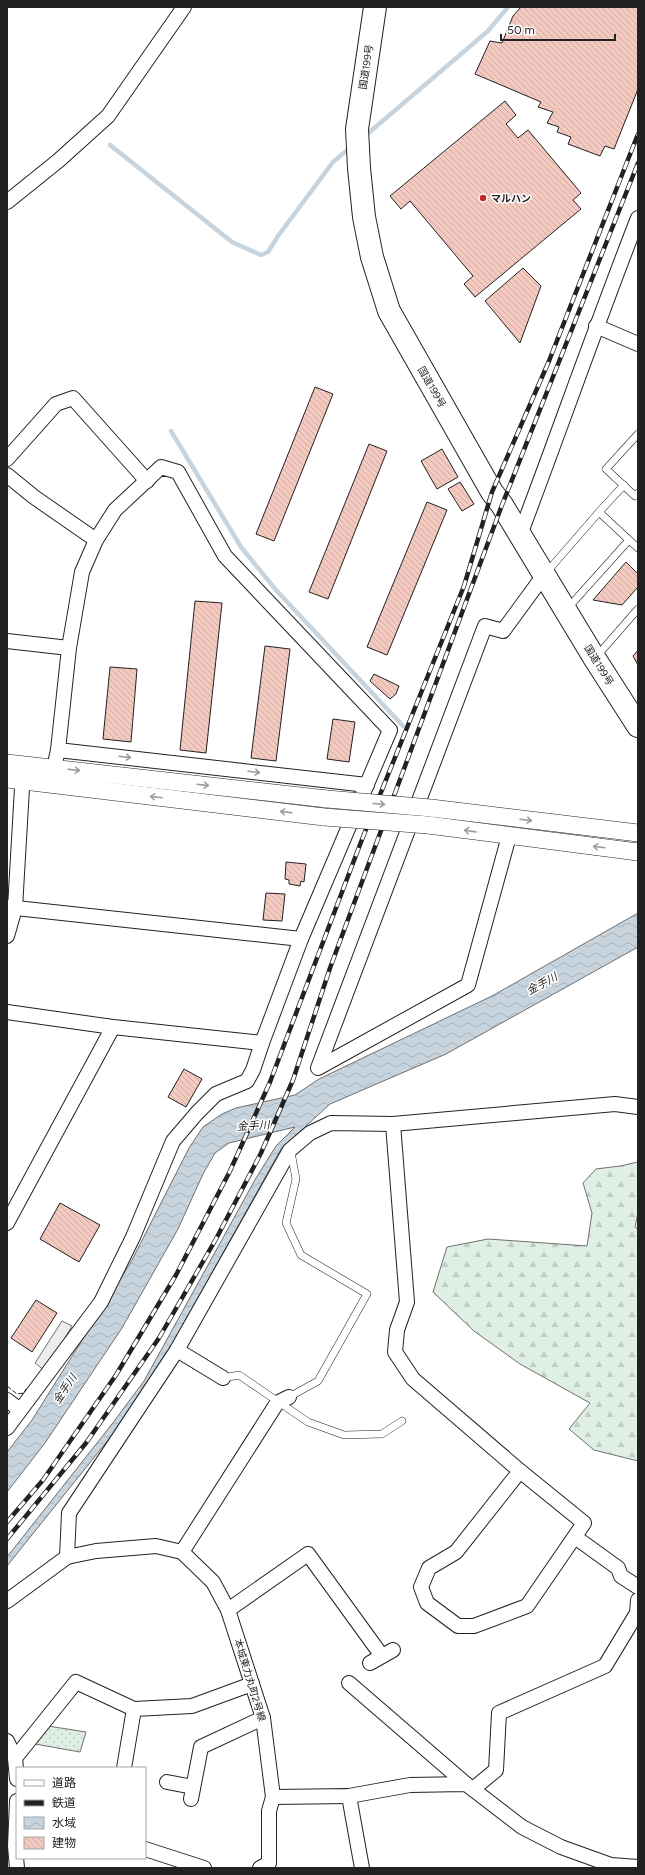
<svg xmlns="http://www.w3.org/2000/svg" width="645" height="1875" font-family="Figtree,'Noto Sans JP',sans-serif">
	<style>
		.forest { fill: url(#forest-firs); stroke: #6f6f6f }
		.park { fill: url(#park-dots); stroke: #6f6f6f }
		.parking { fill: #ededed; stroke: #6f6f6f }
		.water { fill: url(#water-waves); stroke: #6f6f6f }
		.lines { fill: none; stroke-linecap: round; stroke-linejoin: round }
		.stream { stroke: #c7d3dd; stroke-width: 4.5 }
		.building { fill: url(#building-back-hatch); stroke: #222 }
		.service-casing { stroke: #222; stroke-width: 8 }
		.minor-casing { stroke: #222; stroke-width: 16 }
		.tertiary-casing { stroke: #222; stroke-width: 18 }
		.trunk-casing { stroke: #222; stroke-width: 24 }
		.service { stroke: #fff; stroke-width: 7 }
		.minor { stroke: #fff; stroke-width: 14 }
		.tertiary { stroke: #fff; stroke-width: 17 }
		.trunk { stroke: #fff; stroke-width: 22 }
		.rail-casing { stroke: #222; stroke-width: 4.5 }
		.rail { stroke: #fff; stroke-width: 3; stroke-dasharray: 9; stroke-linecap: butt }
		.tertiary-bridge-casing { stroke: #222; stroke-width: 18; stroke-linecap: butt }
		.tertiary-bridge { stroke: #fff; stroke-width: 17 }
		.fence { stroke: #222; stroke-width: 1; stroke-dasharray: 5 2; stroke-linecap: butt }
		.oneway { stroke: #9c9c9c }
		.poi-dot { fill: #c62828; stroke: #fff; stroke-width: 1.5 }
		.labels { text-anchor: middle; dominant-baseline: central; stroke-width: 3; stroke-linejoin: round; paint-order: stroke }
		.street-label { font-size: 10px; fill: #222; stroke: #fff }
		.poi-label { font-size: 10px; font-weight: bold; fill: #222; stroke: #fff; text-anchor: start }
		.water-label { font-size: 11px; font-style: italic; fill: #222; stroke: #fff }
	</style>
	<defs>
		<pattern id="forest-firs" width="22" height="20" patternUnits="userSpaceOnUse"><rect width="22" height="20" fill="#e0efe3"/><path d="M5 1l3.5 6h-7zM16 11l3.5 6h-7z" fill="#c0cdc2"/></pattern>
		<pattern id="park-dots" width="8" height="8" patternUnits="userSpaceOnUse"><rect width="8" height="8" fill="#e0efe3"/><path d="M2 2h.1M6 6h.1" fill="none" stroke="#c0cdc2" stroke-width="1.8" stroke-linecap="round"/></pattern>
		<pattern id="water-waves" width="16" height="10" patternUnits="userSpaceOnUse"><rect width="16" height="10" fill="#c7d3dd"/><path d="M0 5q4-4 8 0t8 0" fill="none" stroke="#abb5bd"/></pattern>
		<pattern id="building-back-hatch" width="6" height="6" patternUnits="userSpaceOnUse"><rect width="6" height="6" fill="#f3c9c0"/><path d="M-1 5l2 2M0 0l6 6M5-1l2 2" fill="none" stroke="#d0aca5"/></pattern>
	</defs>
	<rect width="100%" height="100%" fill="#fff"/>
	<!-- forest -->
	<path class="forest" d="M 638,1162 L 638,1213 L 635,1227 L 638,1229 L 638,1461 L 594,1450 L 569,1429 L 590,1403 L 520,1364 L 474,1331 L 433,1292 L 447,1247 L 488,1239 L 587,1246 L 592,1213 L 583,1183 L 596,1169 L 620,1166 Z"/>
	<!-- park -->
	<path class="park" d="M 48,1726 L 86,1732 L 80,1752 L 35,1744 Z"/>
	<!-- parking -->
	<path class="parking" d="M 62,1321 L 72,1326 L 45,1371 L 35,1363 Z"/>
	<!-- water -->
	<path class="water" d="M 638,913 L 638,947 L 446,1054 L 330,1104 L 281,1149 L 155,1375 L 121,1424 L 7,1566 L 7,1557 L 112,1424 L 144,1381 L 256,1178 L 276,1146 L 295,1127 L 229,1143 L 215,1153 L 203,1174 L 178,1229 L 122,1328 L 45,1443 L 7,1492 L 7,1452 L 32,1420 L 131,1262 L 189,1148 L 203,1127 L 222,1114 L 236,1108 L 295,1095 L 319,1079 L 492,996 Z"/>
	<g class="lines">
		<!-- stream -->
		<g class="stream">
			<path d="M 365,136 L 488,31 L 508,7"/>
			<path d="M 110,145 L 232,242 L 261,255 L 268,252 L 278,236 L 333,162 L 351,147"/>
			<path d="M 171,431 L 241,547 L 276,590 L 403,726"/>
		</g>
	</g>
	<!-- building -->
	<g class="building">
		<path d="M 521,7 L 638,7 L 638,89 L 614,149 L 605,146 L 600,156 L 568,144 L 571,137 L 557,132 L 559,127 L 547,123 L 553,112 L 538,107 L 541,102 L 475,74 L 490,41 L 502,43 L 513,16 Z"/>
		<path d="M 505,101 L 516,115 L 506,124 L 518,138 L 528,130 L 581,193 L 573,200 L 581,209 L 475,297 L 464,284 L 473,276 L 410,201 L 401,209 L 390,196 Z"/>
		<path d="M 523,268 L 541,286 L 520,343 L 485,301 Z"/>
		<path d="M 315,387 L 333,394 L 274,541 L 256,534 Z"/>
		<path d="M 369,444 L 387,451 L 328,599 L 309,592 Z"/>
		<path d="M 442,449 L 458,477 L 437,489 L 421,461 Z"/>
		<path d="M 460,482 L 474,504 L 462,511 L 448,489 Z"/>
		<path d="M 427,502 L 447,510 L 387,655 L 367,647 Z"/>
		<path d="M 626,562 L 638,574 L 638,587 L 622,605 L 593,600 Z"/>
		<path d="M 195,601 L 222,603 L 206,753 L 180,750 Z"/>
		<path d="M 265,646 L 290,649 L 276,761 L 251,758 Z"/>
		<path d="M 638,650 L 638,665 L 633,656 Z"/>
		<path d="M 110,667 L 137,669 L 131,742 L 103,739 Z"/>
		<path d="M 374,674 L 399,686 L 396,694 L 390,699 L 370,681 Z"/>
		<path d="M 333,719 L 355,722 L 349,762 L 327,759 Z"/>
		<path d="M 286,862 L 306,864 L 304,882 L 301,881 L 300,886 L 289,884 L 289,880 L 285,879 Z"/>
		<path d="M 266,893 L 285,894 L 282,921 L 263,920 Z"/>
		<path d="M 184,1069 L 202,1079 L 186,1107 L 168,1097 Z"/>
		<path d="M 60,1203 L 100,1225 L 79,1262 L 40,1239 Z"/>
		<path d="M 36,1300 L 57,1313 L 32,1352 L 11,1338 Z"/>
	</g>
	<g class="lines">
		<!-- service casing -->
		<g class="service-casing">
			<g id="service">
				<path d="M 638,434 L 606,469 L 635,496 L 638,493"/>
				<path d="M 599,512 L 624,485"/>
				<path d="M 546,573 L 599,512 L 629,540"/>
				<path d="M 567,609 L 629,540 L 638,548"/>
				<path d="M 596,657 L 638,609"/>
				<path d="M 223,1378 L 239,1375 L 308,1422 L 344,1435 L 382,1434 L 402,1421"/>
				<path d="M 289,1397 L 318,1381 L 367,1294 L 301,1255 L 286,1223 L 296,1179 L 291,1152"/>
			</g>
		</g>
		<!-- minor casing -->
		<g class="minor-casing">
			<g id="minor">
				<path d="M 7,202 L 58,161 L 108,116 L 184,7"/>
				<path d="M 596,326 L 638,344"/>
				<path d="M 7,459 L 56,404 L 73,398 L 147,481"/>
				<path d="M 7,475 L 34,497 L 96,540"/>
				<path d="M 520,535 C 560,429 597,323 638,218"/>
				<path d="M 7,641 L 69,648"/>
				<path d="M 58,750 L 367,785"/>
				<path d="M 509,836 L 468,985 L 318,1068 L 485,626 L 503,631 L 544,575"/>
				<path d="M 7,907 L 301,939"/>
				<path d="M 7,936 L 15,908 L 23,771"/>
				<path d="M 7,1012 L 113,1027 L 262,1043"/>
				<path d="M 393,1124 L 407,1302 L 397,1330 L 395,1352 L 413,1379 L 520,1471 L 584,1523 L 527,1606 L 474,1626 L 458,1626 L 427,1603 L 421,1587 L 429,1568 L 456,1552 L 520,1471"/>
				<path d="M 7,1223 L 113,1027"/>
				<path d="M 177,1350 L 223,1378"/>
				<path d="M 7,1400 L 20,1410"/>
				<path d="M 7,1428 L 101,1302 L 133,1237 L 173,1141 L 197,1113 L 216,1094 L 247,1081 L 253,1070 L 262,1043 L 301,939 L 390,730 L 225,556 L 178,472 L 161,467 L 115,510 L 96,540 L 82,572 L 69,648 L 58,750 L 54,768"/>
				<path d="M 575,1537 L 618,1568 L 621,1576 L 638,1587"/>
				<path d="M 182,1552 L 277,1403 L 289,1397"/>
				<path d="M 67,1557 L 69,1513 L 177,1350 L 290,1150 L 310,1133 L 331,1123 L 393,1124 L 615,1104 L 638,1107"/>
				<path d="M 7,1601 L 67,1557 L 96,1551 L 156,1546 L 182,1552 L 213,1582 L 228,1610 L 263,1718 L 273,1797 L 349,1796 L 410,1785 L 466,1784 L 522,1827 L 561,1847 L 611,1865 L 638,1867"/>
				<path d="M 228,1610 L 308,1554 L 382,1656"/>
				<path d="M 370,1663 L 393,1650"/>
				<path d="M 349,1683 L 466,1784"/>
				<path d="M 134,1709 L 192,1706 L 252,1684"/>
				<path d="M 7,1741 L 15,1758 L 17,1779"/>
				<path d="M 15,1758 L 76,1682 L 134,1709 L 124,1768"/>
				<path d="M 167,1782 L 193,1787"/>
				<path d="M 473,1789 L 496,1770 L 499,1713 L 605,1666 L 637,1613 L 638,1600"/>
				<path d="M 349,1796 L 362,1868"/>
				<path d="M 191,1799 L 201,1747 L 263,1718"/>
				<path d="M 145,1849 L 204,1868"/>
				<path d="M 17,1868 L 15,1846 L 17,1801"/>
				<path d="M 260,1868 L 269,1863 L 269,1811 L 273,1797"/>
			</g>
		</g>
		<!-- tertiary casing -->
		<g class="tertiary-casing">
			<g id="tertiary">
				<path d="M 7,763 L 327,799"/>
				<path d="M 7,779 L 324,817"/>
				<path d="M 431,808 L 638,833"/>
				<path d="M 428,825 L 638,852"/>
			</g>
		</g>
		<!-- trunk casing -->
		<g class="trunk-casing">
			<path id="trunk" d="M 375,7 L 357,129 L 359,168 L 364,217 L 372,257 L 389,311 L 492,492 L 502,505 L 595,659 L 638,726"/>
		</g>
		<!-- service -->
		<use href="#service" class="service"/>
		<!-- minor -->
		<use href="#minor" class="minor"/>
		<!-- tertiary -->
		<use href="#tertiary" class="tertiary"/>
		<!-- trunk -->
		<use href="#trunk" class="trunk"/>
		<!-- rail casing -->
		<g class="rail-casing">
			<g id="rail">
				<path d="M 7,1522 L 43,1480 L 116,1375 L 176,1275 L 230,1171 L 270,1082 L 361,842 L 464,586 L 492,492 L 549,361 L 638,134"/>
				<path d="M 7,1539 L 86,1443 L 159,1338 L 216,1239 L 261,1153 L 293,1080 L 330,968 L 502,505 L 638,163"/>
			</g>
		</g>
		<!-- rail -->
		<use href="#rail" class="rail"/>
		<!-- tertiary-bridge casing -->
		<g class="tertiary-bridge-casing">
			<g id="tertiary-bridge">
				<path d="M 327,799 L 431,808"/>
				<path d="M 324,817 L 428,825"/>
			</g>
		</g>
		<!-- tertiary-bridge -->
		<use href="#tertiary-bridge" class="tertiary-bridge"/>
		<!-- fence -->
		<path class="fence" d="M 7,1386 L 17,1394 L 24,1393 L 26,1389"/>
	</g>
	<!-- one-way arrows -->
	<defs><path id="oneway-shaft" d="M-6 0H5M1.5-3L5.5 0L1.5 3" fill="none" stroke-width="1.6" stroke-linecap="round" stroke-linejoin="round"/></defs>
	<g class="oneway">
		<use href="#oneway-shaft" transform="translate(125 757) rotate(7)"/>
		<use href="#oneway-shaft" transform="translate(74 770) rotate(7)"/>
		<use href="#oneway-shaft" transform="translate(254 772) rotate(7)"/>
		<use href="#oneway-shaft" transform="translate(203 785) rotate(7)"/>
		<use href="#oneway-shaft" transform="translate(156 797) rotate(-173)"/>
		<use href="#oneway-shaft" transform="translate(379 804) rotate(5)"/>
		<use href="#oneway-shaft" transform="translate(286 812) rotate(-173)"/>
		<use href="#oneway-shaft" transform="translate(526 820) rotate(7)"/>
		<use href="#oneway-shaft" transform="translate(470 831) rotate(-172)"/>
		<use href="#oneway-shaft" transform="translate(599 847) rotate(-173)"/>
	</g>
	<!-- markers -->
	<circle class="poi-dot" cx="483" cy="198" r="4"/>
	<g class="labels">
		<!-- street labels -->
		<g class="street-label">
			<text transform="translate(366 67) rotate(-81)">国道199号</text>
			<text transform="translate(432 387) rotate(60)">国道199号</text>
			<text transform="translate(599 665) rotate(58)">国道199号</text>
			<text transform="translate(250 1680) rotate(73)">本城東力丸町2号線</text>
		</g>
		<!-- poi labels -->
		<g class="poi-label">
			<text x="491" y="198">マルハン</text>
		</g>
		<!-- water labels -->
		<g class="water-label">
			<text transform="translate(542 984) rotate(-29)">金手川</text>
			<text transform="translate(253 1126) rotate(-3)">金手川</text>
			<text transform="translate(65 1389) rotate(-56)">金手川</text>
		</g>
	</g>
	<!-- border -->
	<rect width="645" height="1875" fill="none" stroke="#222222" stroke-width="16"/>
	<!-- legend -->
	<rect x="16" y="1767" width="130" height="92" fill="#ffffff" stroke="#a7a7a7"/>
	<rect x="24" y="1780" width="20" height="6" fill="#ffffff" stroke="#a7a7a7"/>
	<text x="52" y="1787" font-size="12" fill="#222222">道路</text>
	<rect x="24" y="1800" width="20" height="6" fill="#222222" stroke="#a7a7a7"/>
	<text x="52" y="1807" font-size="12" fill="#222222">鉄道</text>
	<rect x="24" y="1817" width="20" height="12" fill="url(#water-waves)" stroke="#a7a7a7"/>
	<text x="52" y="1827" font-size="12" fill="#222222">水域</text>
	<rect x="24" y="1837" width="20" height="12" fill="url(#building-back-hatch)" stroke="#a7a7a7"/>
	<text x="52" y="1847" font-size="12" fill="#222222">建物</text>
	<!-- scale -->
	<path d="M501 34v6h114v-6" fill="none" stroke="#222222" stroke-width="2"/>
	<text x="507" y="34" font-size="12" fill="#222222" stroke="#ffffff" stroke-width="3" paint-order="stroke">50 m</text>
</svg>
